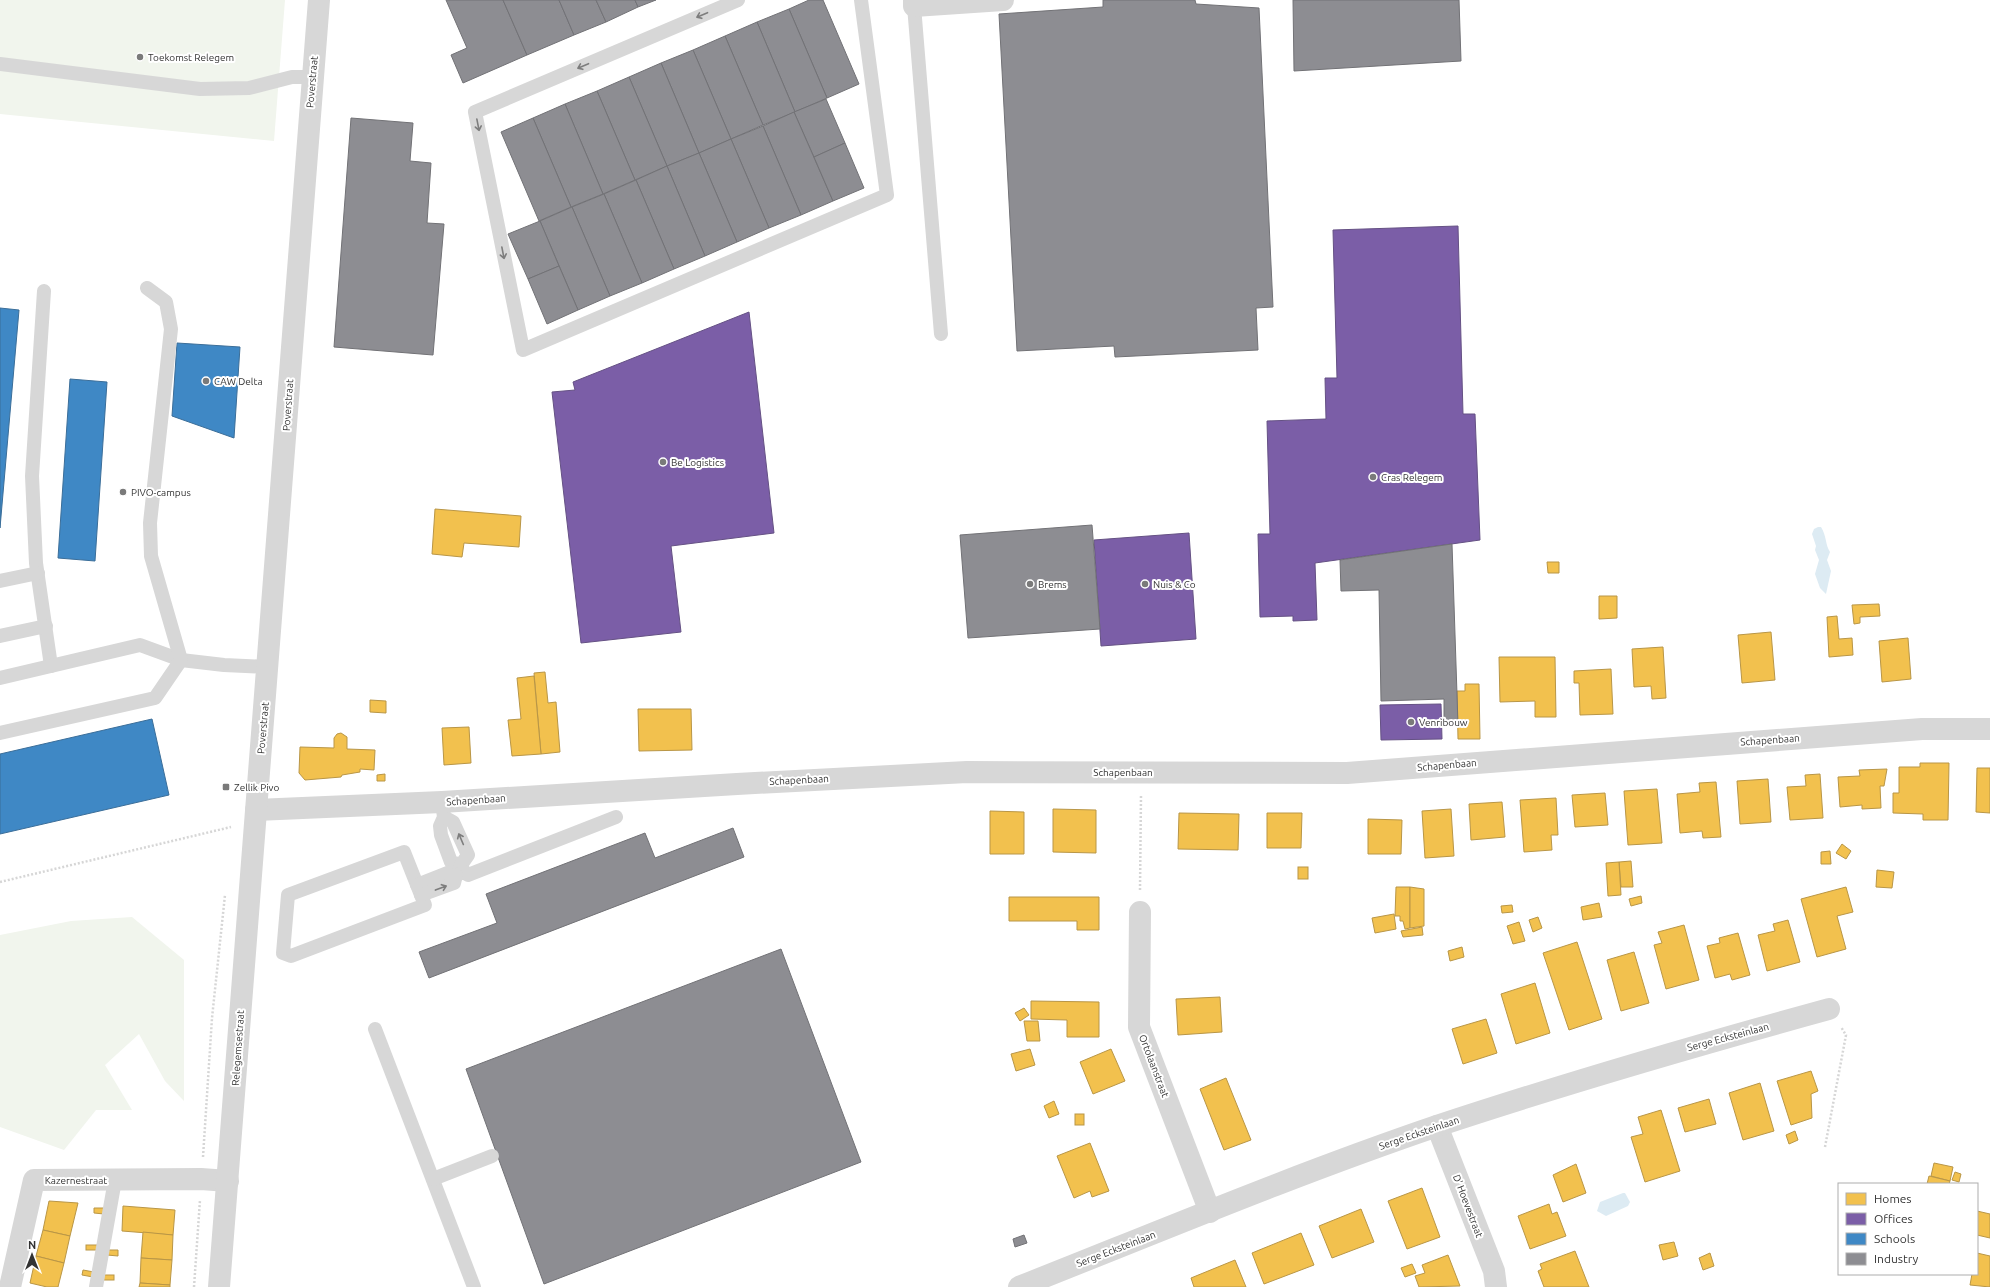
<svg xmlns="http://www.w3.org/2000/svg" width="1990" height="1287" font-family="Ubuntu,sans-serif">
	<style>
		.green { fill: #f1f5ed }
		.water { fill: #ddebf3 }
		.homes { fill: #f2c14e; stroke: #b99646 }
		.offices { fill: #7b5ea7; stroke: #655184 }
		.schools { fill: #3f88c5; stroke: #3b6e99 }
		.industry { fill: #8d8d92; stroke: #727276 }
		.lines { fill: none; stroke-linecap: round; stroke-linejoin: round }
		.path { stroke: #d6d6d6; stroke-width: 2.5; stroke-dasharray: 2 2; stroke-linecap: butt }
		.service { stroke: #d7d7d7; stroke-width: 14 }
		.minor { stroke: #d7d7d7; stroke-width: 22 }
		.tertiary { stroke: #d7d7d7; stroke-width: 22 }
		.oneway { stroke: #7d7d7d }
		.poi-dot { fill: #7a7a7a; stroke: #fff; stroke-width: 1.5 }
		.labels { text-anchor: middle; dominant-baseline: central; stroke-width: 4; stroke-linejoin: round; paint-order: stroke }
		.poi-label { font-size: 10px; fill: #333; stroke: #fff; text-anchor: start }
		.street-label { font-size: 10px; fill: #333; stroke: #fff }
	</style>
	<rect width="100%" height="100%" fill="#fff"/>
	<!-- green -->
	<g class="green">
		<path d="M 0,0 L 285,0 L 274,141 L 0,114 Z"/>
		<path d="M 132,917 L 184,960 L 184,1101 L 165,1081 L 139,1034 L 105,1065 L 132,1110 L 96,1110 L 64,1150 L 0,1127 L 0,935 L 71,921 Z"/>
	</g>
	<!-- water -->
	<g class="water">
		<path d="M 1818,527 L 1821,527 C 1827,537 1825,544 1830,552 L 1827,560 L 1831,571 L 1826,594 L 1820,588 L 1815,574 L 1819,560 L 1815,550 L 1816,546 L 1812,534 L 1814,529 Z"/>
		<path d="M 1623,1193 L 1625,1193 L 1630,1202 L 1628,1206 L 1606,1216 L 1597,1211 L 1600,1202 Z"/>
	</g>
	<!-- homes -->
	<g class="homes">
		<path d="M 435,509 L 521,516 L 519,547 L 464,543 L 462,557 L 432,554 Z"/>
		<path d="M 1547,562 L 1559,562 L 1559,573 L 1548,573 Z"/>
		<path d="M 1599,596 L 1617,596 L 1617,618 L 1599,619 Z"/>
		<path d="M 1879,604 L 1880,616 L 1860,617 L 1860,623 L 1854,624 L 1852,605 Z"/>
		<path d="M 1837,616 L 1839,639 L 1852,638 L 1853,655 L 1829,657 L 1827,617 Z"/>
		<path d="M 1771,632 L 1775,680 L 1742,683 L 1738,635 Z"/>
		<path d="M 1908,638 L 1911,679 L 1882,682 L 1879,641 Z"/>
		<path d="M 1663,647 L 1666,698 L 1652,699 L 1651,686 L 1634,687 L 1632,649 Z"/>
		<path d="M 1499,657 L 1555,657 L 1556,717 L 1535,717 L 1535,701 L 1500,702 Z"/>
		<path d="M 1611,669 L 1613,714 L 1580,715 L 1579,683 L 1574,683 L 1574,671 Z"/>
		<path d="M 545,672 L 548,703 L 556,702 L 560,752 L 541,754 L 534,673 Z"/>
		<path d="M 534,676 L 541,754 L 512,756 L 508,720 L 521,719 L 517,678 Z"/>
		<path d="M 1465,684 L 1479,684 L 1480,739 L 1458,739 L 1457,691 L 1465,691 Z"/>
		<path d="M 370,700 L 386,701 L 386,713 L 370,712 Z"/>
		<path d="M 638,709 L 691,709 L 692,750 L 639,751 Z"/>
		<path d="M 469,727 L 471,763 L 444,765 L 442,728 Z"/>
		<path d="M 341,733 L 347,737 L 347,749 L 375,750 L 374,770 L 360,769 L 360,772 L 342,775 L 341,777 L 305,780 L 299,773 L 300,747 L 334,748 L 334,738 L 337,734 Z"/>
		<path d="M 1920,763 L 1949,763 L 1948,820 L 1923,820 L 1923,814 L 1893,813 L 1893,793 L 1899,793 L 1899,767 L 1920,767 Z"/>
		<path d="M 1977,768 L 1990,768 L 1990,813 L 1976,812 Z"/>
		<path d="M 1887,769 L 1884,786 L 1880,786 L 1881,808 L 1862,809 L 1862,805 L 1840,807 L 1838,777 L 1860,776 L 1859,770 Z"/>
		<path d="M 385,774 L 385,781 L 377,781 L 377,775 Z"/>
		<path d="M 1820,774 L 1823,818 L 1790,820 L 1787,787 L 1806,786 L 1805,775 Z"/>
		<path d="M 1768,779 L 1771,822 L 1740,824 L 1737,781 Z"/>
		<path d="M 1716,782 L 1721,837 L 1703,838 L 1702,831 L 1680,833 L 1677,794 L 1700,792 L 1699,783 Z"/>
		<path d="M 1657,789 L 1662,843 L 1628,845 L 1624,791 Z"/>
		<path d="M 1605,793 L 1608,825 L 1575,827 L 1572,795 Z"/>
		<path d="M 1556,798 L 1558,835 L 1551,835 L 1552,850 L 1524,852 L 1520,800 Z"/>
		<path d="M 1502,802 L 1505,837 L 1471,840 L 1469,804 Z"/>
		<path d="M 1053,809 L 1096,810 L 1096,853 L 1053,852 Z"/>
		<path d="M 1451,809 L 1454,856 L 1425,858 L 1422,811 Z"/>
		<path d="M 990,811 L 1024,812 L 1024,854 L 990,854 Z"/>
		<path d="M 1179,813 L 1239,814 L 1238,850 L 1178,849 Z"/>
		<path d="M 1267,813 L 1302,813 L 1301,848 L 1267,848 Z"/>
		<path d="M 1368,819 L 1402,820 L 1401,854 L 1368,854 Z"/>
		<path d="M 1842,844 L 1851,851 L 1846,859 L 1836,853 Z"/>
		<path d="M 1830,851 L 1831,864 L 1821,864 L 1821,852 Z"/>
		<path d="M 1631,861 L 1633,887 L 1621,887 L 1619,862 Z"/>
		<path d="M 1619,862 L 1621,895 L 1608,896 L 1606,863 Z"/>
		<rect x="1298" y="867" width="10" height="12"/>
		<path d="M 1877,870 L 1894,872 L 1892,888 L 1876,887 Z"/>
		<path d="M 1396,887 L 1410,887 L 1410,928 L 1405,929 L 1403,921 L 1400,921 L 1400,916 L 1395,916 Z"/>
		<path d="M 1410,887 L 1424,889 L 1424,926 L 1410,928 Z"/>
		<path d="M 1846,887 L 1853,912 L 1837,916 L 1846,949 L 1817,957 L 1801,899 Z"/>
		<path d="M 1641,896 L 1642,903 L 1631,906 L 1629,899 Z"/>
		<path d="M 1009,897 L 1099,897 L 1099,930 L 1077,930 L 1077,921 L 1009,921 Z"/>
		<path d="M 1599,903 L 1602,917 L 1583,920 L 1581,907 Z"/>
		<path d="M 1512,905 L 1513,912 L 1502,913 L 1501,906 Z"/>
		<path d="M 1394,914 L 1396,929 L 1375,933 L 1372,918 Z"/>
		<path d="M 1538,917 L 1542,928 L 1533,932 L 1529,920 Z"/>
		<path d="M 1788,920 L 1800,962 L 1767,971 L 1758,935 L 1775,931 L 1773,924 Z"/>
		<path d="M 1519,922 L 1525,941 L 1513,944 L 1507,926 Z"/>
		<path d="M 1684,925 L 1699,980 L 1666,989 L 1654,945 L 1662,943 L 1658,932 Z"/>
		<path d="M 1422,927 L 1423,935 L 1403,937 L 1401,931 Z"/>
		<path d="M 1738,933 L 1750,975 L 1732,980 L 1730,974 L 1715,978 L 1707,946 L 1720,943 L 1719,938 Z"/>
		<path d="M 1577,942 L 1602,1019 L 1569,1030 L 1543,953 Z"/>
		<path d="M 1462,947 L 1464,957 L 1450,961 L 1448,951 Z"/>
		<path d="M 1634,952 L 1649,1003 L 1621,1011 L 1607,960 Z"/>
		<path d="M 1535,983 L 1550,1033 L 1516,1044 L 1501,994 Z"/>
		<path d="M 1220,997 L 1222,1032 L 1178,1035 L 1176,999 Z"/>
		<path d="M 1031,1001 L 1099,1002 L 1099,1037 L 1067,1037 L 1067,1020 L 1031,1019 Z"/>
		<path d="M 1024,1008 L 1029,1015 L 1020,1021 L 1015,1013 Z"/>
		<path d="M 1486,1019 L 1497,1053 L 1463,1064 L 1452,1029 Z"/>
		<path d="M 1024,1021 L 1038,1021 L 1040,1041 L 1027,1041 Z"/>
		<path d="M 1030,1049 L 1035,1065 L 1016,1071 L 1011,1054 Z"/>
		<path d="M 1111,1049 L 1125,1081 L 1093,1094 L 1080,1062 Z"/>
		<path d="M 1811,1071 L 1818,1091 L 1811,1094 L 1812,1118 L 1791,1125 L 1777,1081 Z"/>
		<path d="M 1226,1078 L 1251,1140 L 1224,1150 L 1200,1089 Z"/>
		<path d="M 1760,1083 L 1774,1131 L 1743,1140 L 1729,1093 Z"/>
		<path d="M 1709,1099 L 1716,1124 L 1685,1132 L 1678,1108 Z"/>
		<path d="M 1054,1101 L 1059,1114 L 1049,1118 L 1044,1106 Z"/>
		<path d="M 1661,1110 L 1680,1171 L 1645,1182 L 1631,1137 L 1643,1134 L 1638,1117 Z"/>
		<rect x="1075" y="1114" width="9" height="11"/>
		<path d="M 1795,1131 L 1798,1140 L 1789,1144 L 1786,1135 Z"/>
		<path d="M 1090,1143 L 1109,1191 L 1092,1197 L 1090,1191 L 1074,1198 L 1057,1156 Z"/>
		<path d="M 1934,1163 L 1953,1167 L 1950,1181 L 1931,1176 Z"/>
		<path d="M 1576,1164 L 1586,1193 L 1563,1202 L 1553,1175 Z"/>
		<path d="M 1955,1172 L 1961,1174 L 1959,1182 L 1952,1180 Z"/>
		<path d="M 1929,1176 L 1950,1181 L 1949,1184 L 1927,1184 Z"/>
		<path d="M 1422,1188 L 1440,1237 L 1407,1249 L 1388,1201 Z"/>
		<path d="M 49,1201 L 78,1203 L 70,1236 L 43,1230 Z"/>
		<path d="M 1549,1204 L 1552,1214 L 1557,1212 L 1566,1236 L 1530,1249 L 1518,1216 Z"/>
		<path d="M 123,1206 L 175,1210 L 173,1235 L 122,1231 Z"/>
		<path d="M 94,1208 L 104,1208 L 104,1214 L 94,1213 Z"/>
		<path d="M 1361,1209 L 1374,1242 L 1332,1258 L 1319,1226 Z"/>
		<path d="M 1977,1211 L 1990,1214 L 1990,1238 L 1977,1235 Z"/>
		<path d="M 43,1230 L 70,1236 L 64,1263 L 36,1256 Z"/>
		<path d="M 143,1232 L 173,1235 L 172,1260 L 141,1258 Z"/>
		<path d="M 1301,1233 L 1314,1265 L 1264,1284 L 1252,1253 Z"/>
		<path d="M 1674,1242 L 1678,1256 L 1663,1260 L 1659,1245 Z"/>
		<rect x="86" y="1245" width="11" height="5"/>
		<path d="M 107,1250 L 118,1250 L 118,1256 L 107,1255 Z"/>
		<path d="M 1575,1251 L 1589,1287 L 1544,1287 L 1538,1271 L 1542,1269 L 1540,1264 Z"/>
		<path d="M 1710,1253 L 1714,1266 L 1703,1270 L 1699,1258 Z"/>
		<path d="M 1977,1253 L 1990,1256 L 1990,1287 L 1970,1285 L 1972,1274 L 1977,1274 Z"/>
		<path d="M 1448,1255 L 1460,1286 L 1419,1287 L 1415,1276 L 1425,1273 L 1422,1265 Z"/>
		<path d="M 36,1256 L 64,1263 L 58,1287 L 47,1287 L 30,1283 Z"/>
		<path d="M 141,1258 L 172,1260 L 170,1285 L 140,1283 Z"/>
		<path d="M 1235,1260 L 1246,1287 L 1194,1287 L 1191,1278 Z"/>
		<path d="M 1412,1264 L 1416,1273 L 1405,1277 L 1401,1268 Z"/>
		<path d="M 83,1270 L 94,1272 L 93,1277 L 82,1275 Z"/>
		<rect x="103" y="1275" width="11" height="5"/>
		<path d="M 140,1283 L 170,1285 L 170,1287 L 139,1287 Z"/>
	</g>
	<!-- offices -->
	<g class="offices">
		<path d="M 1458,226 L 1463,414 L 1475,414 L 1480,540 L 1315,563 L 1317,620 L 1293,621 L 1293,616 L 1260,617 L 1258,534 L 1270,534 L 1267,421 L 1326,419 L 1325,378 L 1337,378 L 1333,230 Z"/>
		<path d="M 749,312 L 774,533 L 671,546 L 681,632 L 581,643 L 552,392 L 575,390 L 573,382 Z"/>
		<path d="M 1189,533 L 1196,639 L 1101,646 L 1094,540 Z"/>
		<path d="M 1441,704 L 1442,739 L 1381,740 L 1380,705 Z"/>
	</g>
	<!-- schools -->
	<g class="schools">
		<path d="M 0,308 L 19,310 L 0,528 Z"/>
		<path d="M 177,343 L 240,347 L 234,438 L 172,416 Z"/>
		<path d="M 70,379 L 107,382 L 95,561 L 58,558 Z"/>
		<path d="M 152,719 L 169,795 L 0,834 L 0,754 Z"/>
	</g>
	<!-- industry -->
	<g class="industry">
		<path d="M 446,0 L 503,0 L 527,55 L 463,83 L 451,55 L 467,48 Z"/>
		<path d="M 503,0 L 559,0 L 574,35 L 527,55 Z"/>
		<path d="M 559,0 L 596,0 L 606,22 L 574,35 Z"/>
		<path d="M 596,0 L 635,0 L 638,7 L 606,22 Z"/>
		<path d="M 635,0 L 656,0 L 638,7 Z"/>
		<path d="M 809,0 L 823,0 L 859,84 L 827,98 L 789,9 Z"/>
		<path d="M 1103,0 L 1195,0 L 1196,4 L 1259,8 L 1273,307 L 1256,308 L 1258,350 L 1115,357 L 1114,346 L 1017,351 L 999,14 L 1103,7 Z"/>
		<path d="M 1293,0 L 1459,0 L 1461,61 L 1294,71 Z"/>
		<path d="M 789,9 L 827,98 L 795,112 L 757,22 Z"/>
		<path d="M 757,22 L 795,112 L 763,125 L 725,36 Z"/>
		<path d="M 725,36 L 763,125 L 731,139 L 693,50 Z"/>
		<path d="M 693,50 L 731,139 L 699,153 L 661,63 Z"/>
		<path d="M 661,63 L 699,153 L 667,166 L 629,77 Z"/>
		<path d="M 629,77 L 667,166 L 635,180 L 597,91 Z"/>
		<path d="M 597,91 L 635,180 L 603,194 L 565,104 Z"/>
		<path d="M 826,99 L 845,143 L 814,157 L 794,112 Z"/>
		<path d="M 565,104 L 603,194 L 571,207 L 533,118 Z"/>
		<path d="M 794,112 L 833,201 L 801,215 L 763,126 Z"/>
		<path d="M 351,118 L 413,123 L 410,161 L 431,163 L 427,223 L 444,224 L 433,355 L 334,347 Z"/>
		<path d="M 533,118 L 571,207 L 539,221 L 501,132 Z"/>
		<path d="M 763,126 L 801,215 L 769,228 L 731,139 Z"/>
		<path d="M 731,139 L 769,228 L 737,242 L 699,153 Z"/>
		<path d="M 845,143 L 864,188 L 833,201 L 814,157 Z"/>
		<path d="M 699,153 L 737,242 L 705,256 L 667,166 Z"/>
		<path d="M 667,166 L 705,256 L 674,269 L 636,180 Z"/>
		<path d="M 636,180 L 674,269 L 642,283 L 604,194 Z"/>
		<path d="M 604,194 L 642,283 L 610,296 L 572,207 Z"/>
		<path d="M 572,207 L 610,296 L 578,310 L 540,221 Z"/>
		<path d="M 540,221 L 559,266 L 528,279 L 508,234 Z"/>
		<path d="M 559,266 L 578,310 L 547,324 L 528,279 Z"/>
		<path d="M 1092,525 L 1100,629 L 968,638 L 960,535 Z"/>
		<path d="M 1452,544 L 1458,725 L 1444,725 L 1444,699 L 1381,701 L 1379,590 L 1341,591 L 1340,560 Z"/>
		<path d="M 733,828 L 744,857 L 429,978 L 419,952 L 497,923 L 486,894 L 645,833 L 655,858 Z"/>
		<path d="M 781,949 L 861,1162 L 544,1284 L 466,1069 Z"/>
		<path d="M 1024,1235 L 1027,1243 L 1015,1247 L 1013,1239 Z"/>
	</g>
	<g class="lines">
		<!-- path -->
		<g class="path">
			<path d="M 0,882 L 231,827"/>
			<path d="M 1140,890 L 1141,795"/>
			<path d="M 1825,1147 L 1846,1035 L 1841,1027"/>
			<path d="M 203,1157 L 212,1018 L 225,895"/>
			<path d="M 194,1287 L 200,1200"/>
		</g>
		<!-- service -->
		<g class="service">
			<path d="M 738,0 L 475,112 L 523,350 L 887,195 L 861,0"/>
			<path d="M 914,6 L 941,334"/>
			<path d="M 0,64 L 200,89 L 249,88 L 292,77 L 313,77"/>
			<path d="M 44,291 L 32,476 L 36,563 L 51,666"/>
			<path d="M 0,581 L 38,573"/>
			<path d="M 0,636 L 46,626"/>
			<path d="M 0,678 L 140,645 L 181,660 L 224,665 L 268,667"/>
			<path d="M 0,733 L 155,698 L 181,660 L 151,556 L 150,523 L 171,329 L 166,302 L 147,288"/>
			<path d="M 442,802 L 444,817 L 440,826 L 441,835 L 451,862 L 461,865 L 464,872 L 468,875 L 616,817"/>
			<path d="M 444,817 L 453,822 L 468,855 L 461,865"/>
			<path d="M 404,852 L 425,905 L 291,956 L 283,953 L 288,895 Z"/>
			<path d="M 417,885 L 450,872 L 456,875 L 464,872"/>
			<path d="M 421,895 L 454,883 L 456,875"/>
			<path d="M 375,1029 L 474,1287"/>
			<path d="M 433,1179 L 492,1156"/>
			<path d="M 96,1287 L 115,1180"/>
		</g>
		<!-- minor -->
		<g class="minor">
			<path d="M 914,0 L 914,6 L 1003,0"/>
			<path d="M 256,810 L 442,802 L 737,784 L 967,772 L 1347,773 L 1922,729 L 1990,729"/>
			<path d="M 1140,912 L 1139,1027 L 1210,1212"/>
			<path d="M 1437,1126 L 1494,1271 L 1496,1287"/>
			<path d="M 10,1287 L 34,1180 L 201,1179 L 228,1181"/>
			<path d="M 1019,1287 C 1158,1232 1296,1174 1437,1126 C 1567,1083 1698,1045 1829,1009"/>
		</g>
		<!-- tertiary -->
		<path class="tertiary" d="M 219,1287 L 319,0"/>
	</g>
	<!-- one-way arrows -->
	<defs><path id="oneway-shaft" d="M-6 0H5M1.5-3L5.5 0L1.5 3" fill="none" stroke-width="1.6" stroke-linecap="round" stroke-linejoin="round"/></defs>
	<g class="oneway">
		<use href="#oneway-shaft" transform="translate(702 15) rotate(157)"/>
		<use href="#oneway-shaft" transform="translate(583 66) rotate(157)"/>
		<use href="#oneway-shaft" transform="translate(478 125) rotate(79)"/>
		<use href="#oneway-shaft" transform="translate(503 253) rotate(79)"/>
		<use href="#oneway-shaft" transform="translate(461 839) rotate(-113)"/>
		<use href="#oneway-shaft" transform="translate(441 888) rotate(-20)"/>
	</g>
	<!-- markers -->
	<g class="poi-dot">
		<circle cx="140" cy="57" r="4"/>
		<circle cx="206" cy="381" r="4"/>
		<circle cx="663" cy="462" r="4"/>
		<circle cx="1373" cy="477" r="4"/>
		<circle cx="123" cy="492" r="4"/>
		<circle cx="1030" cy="584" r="4"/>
		<circle cx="1145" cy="584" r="4"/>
		<circle cx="1411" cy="722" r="4"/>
		<rect x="222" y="783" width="8" height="8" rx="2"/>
	</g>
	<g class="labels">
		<!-- poi labels -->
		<g class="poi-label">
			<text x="148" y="57">Toekomst Relegem</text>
			<text x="214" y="381">CAW Delta</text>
			<text x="671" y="462">Be Logistics</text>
			<text x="1381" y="477">Cras Relegem</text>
			<text x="131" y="492">PIVO-campus</text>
			<text x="1038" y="584">Brems</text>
			<text x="1153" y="584">Nuis &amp; Co</text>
			<text x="1419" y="722">Venribouw</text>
			<text x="234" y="787">Zellik Pivo</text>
		</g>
		<!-- street labels -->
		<g class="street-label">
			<text transform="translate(312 82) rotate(-85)">Poverstraat</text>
			<text transform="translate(288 405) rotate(-86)">Poverstraat</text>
			<text transform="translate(263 728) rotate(-85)">Poverstraat</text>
			<text transform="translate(1770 740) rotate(-4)">Schapenbaan</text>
			<text transform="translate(1447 765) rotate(-5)">Schapenbaan</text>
			<text x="1123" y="772">Schapenbaan</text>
			<text transform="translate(799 780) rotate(-3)">Schapenbaan</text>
			<text transform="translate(476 800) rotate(-4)">Schapenbaan</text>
			<text transform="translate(1728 1037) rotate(-15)">Serge Ecksteinlaan</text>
			<text transform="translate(238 1048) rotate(-86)">Relegemsestraat</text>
			<text transform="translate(1154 1066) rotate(69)">Ortolaanstraat</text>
			<text transform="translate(1419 1133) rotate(-19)">Serge Ecksteinlaan</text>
			<text x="76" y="1180">Kazernestraat</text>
			<text transform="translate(1468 1206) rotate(69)">D' Hoevestraat</text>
			<text transform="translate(1116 1249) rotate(-21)">Serge Ecksteinlaan</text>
		</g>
	</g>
	<!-- legend -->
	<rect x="1838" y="1183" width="140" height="92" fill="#ffffff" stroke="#adadad"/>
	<rect x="1846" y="1193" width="20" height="12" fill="#f2c14e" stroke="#adadad"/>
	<text x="1874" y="1203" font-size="12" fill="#333333">Homes</text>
	<rect x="1846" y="1213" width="20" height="12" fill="#7b5ea7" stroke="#adadad"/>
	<text x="1874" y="1223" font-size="12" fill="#333333">Offices</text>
	<rect x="1846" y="1233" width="20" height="12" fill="#3f88c5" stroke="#adadad"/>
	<text x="1874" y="1243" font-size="12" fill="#333333">Schools</text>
	<rect x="1846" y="1253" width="20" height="12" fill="#8d8d92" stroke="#adadad"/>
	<text x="1874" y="1263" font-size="12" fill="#333333">Industry</text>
	<!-- north arrow -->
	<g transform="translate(32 1255)" stroke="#ffffff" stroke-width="3" paint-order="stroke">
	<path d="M0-3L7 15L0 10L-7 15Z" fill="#333333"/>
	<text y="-6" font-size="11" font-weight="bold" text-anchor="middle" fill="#333333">N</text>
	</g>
</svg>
